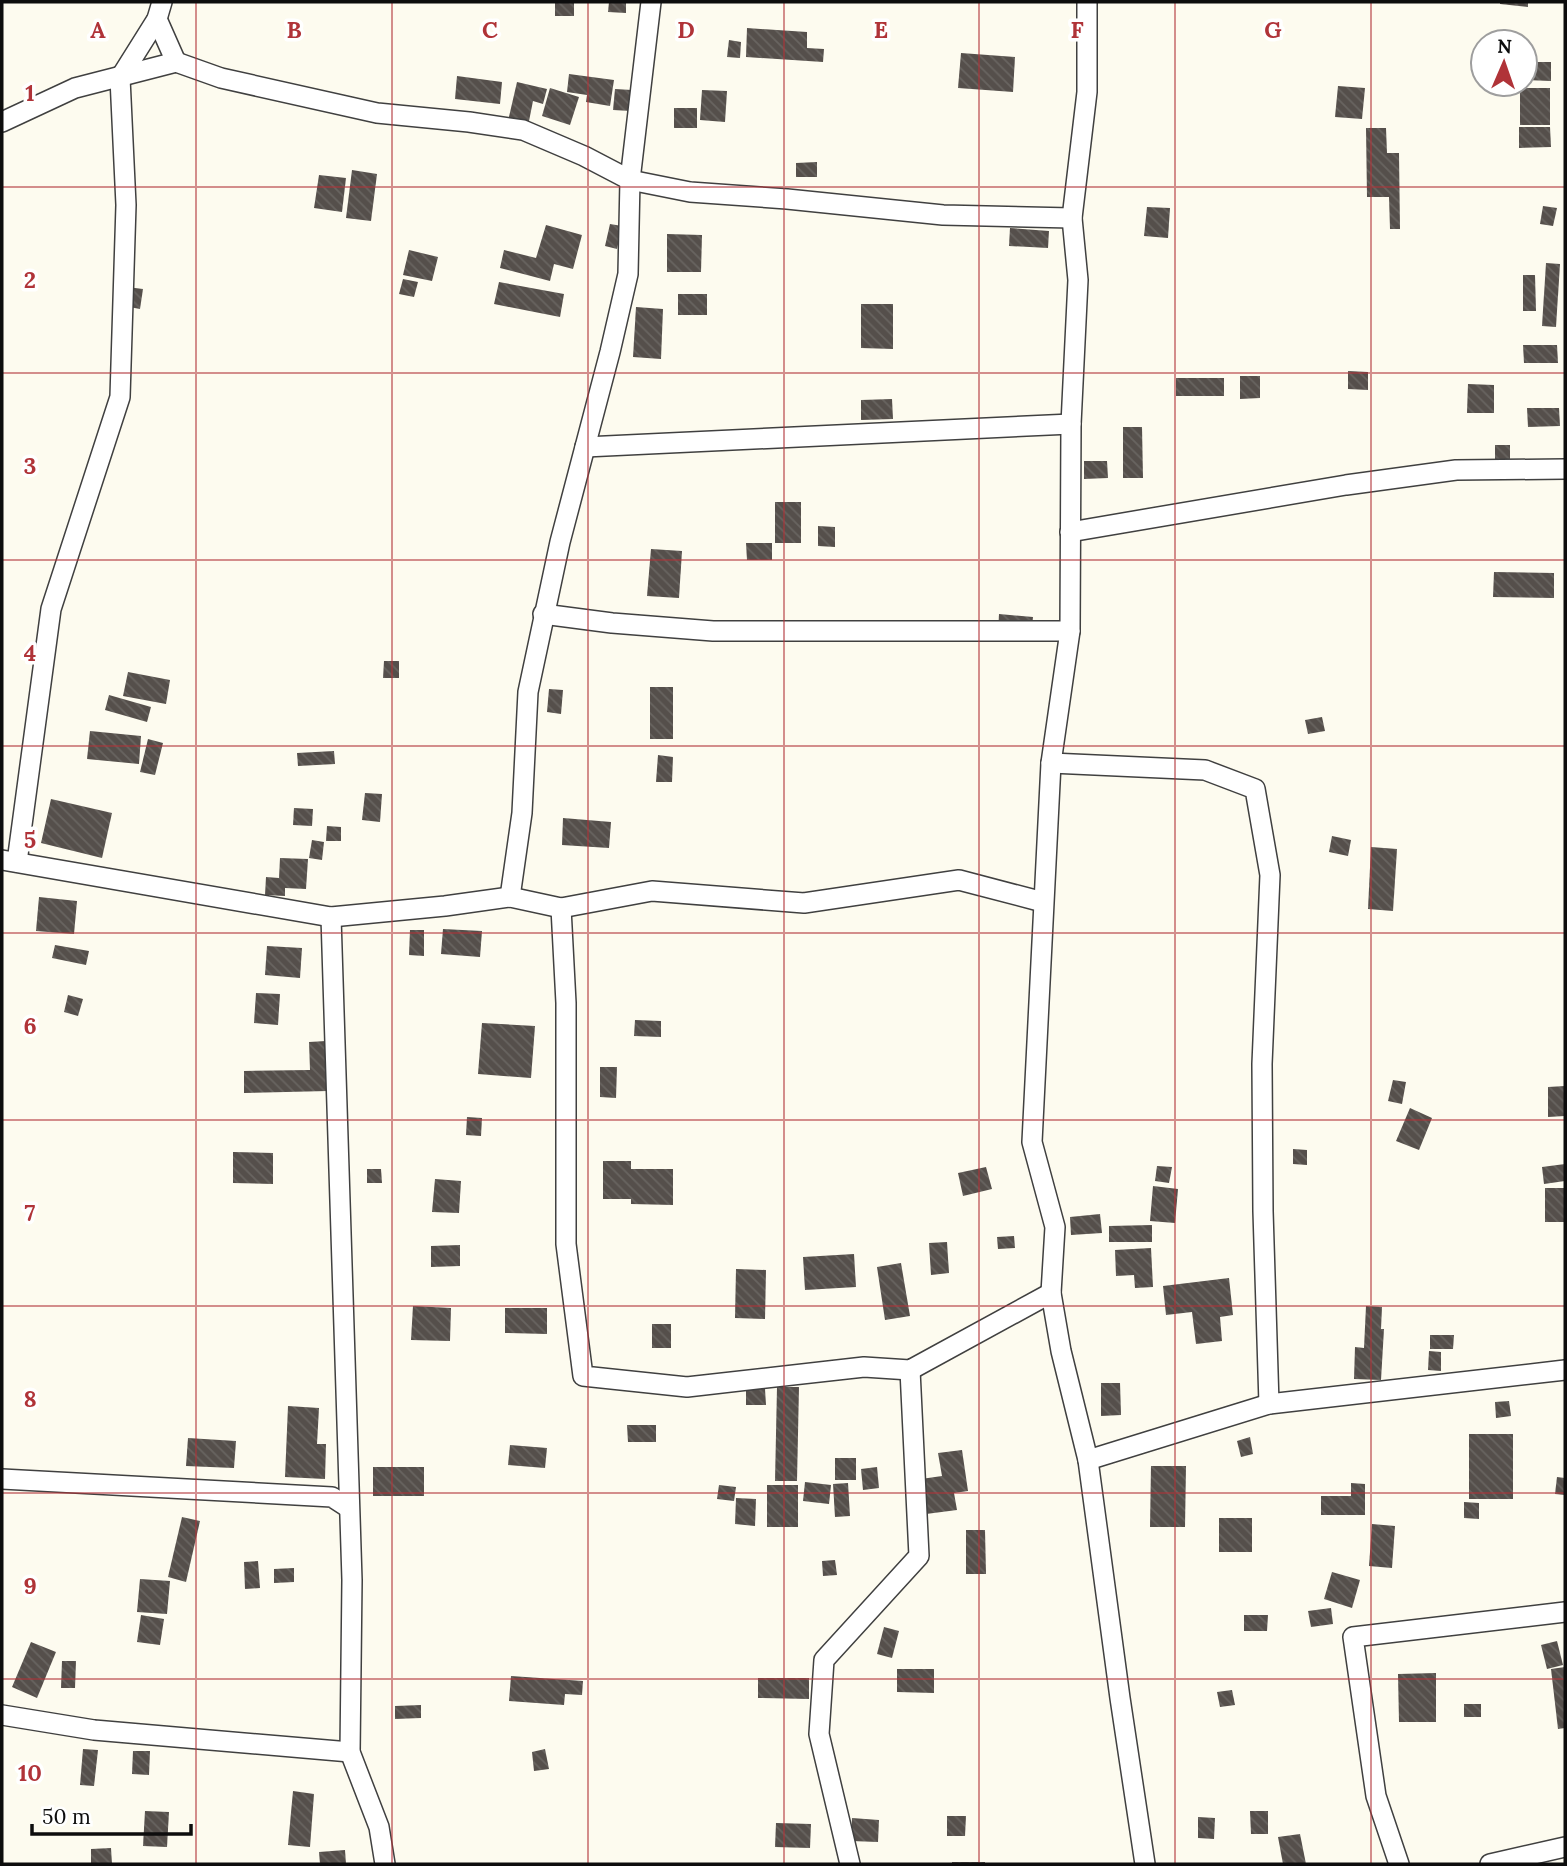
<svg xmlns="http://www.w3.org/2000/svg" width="1567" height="1866" font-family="Lora,serif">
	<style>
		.building { fill: url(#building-back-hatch) }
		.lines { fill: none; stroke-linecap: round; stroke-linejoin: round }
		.minor-casing { stroke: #404040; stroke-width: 22 }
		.minor { stroke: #fff; stroke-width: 19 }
		.grid { fill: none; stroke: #b03338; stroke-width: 2; stroke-opacity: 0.55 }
		.grid-label { font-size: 23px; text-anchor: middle; font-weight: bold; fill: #b03338; stroke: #fff; stroke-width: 7; stroke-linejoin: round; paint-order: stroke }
	</style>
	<defs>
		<pattern id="building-back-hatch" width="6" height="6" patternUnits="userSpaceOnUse" patternTransform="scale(1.75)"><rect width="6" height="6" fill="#554f4b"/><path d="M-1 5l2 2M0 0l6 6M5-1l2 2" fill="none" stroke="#686460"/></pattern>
	</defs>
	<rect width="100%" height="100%" fill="#fdfbef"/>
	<!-- building -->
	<g class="building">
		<rect x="555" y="2" width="19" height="14"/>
		<path d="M 609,2 L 626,2 L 626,13 L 608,12 Z"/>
		<path d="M 1500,2 L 1528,2 L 1528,7 L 1500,4 Z"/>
		<path d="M 747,28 L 807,32 L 807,48 L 824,49 L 823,62 L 746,57 Z"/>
		<path d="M 729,40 L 741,42 L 740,58 L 727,57 Z"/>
		<path d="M 961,53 L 1015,57 L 1013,92 L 958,88 Z"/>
		<path d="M 1525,62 L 1551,62 L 1551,81 L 1525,80 Z"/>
		<path d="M 569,74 L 614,80 L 610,106 L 586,102 L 587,95 L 567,92 Z"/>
		<path d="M 457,76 L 502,82 L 500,104 L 455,99 Z"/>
		<path d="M 517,82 L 547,89 L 543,104 L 533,101 L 528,126 L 508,121 Z"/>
		<path d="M 1338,86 L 1365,88 L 1362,119 L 1335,117 Z"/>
		<path d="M 550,88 L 579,97 L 570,125 L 542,116 Z"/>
		<rect x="1520" y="88" width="30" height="37"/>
		<path d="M 615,89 L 632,90 L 631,111 L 613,110 Z"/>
		<path d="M 702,90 L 727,91 L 725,122 L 700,120 Z"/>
		<rect x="674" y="108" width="23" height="20"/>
		<path d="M 1519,127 L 1550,127 L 1551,147 L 1519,148 Z"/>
		<path d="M 1366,128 L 1386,128 L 1387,153 L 1399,153 L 1400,229 L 1390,229 L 1389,197 L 1367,197 Z"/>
		<path d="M 817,162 L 817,177 L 796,177 L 796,163 Z"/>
		<path d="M 352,170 L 377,174 L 371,221 L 346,218 Z"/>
		<path d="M 319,175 L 346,178 L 342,212 L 314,208 Z"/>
		<path d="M 1543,206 L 1557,208 L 1553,226 L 1540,224 Z"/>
		<path d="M 1147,207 L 1170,208 L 1168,238 L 1144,236 Z"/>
		<path d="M 610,224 L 622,226 L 617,249 L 605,246 Z"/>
		<path d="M 546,225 L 582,235 L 573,269 L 554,264 L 550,281 L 500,268 L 504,250 L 536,258 Z"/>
		<path d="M 1010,228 L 1049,231 L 1048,248 L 1009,246 Z"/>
		<path d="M 667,234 L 702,235 L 701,272 L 667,272 Z"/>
		<path d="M 409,250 L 438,257 L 432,281 L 403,275 Z"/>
		<path d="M 1546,263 L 1560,264 L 1556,327 L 1542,326 Z"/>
		<path d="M 1523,275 L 1535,275 L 1536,311 L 1523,311 Z"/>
		<path d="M 403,279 L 418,282 L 414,297 L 399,294 Z"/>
		<path d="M 499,282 L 564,294 L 560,317 L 494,304 Z"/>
		<path d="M 127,287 L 143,289 L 140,309 L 124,306 Z"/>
		<rect x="678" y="294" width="29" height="21"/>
		<path d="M 861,304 L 893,304 L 893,349 L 861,348 Z"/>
		<path d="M 636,307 L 663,309 L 661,359 L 633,357 Z"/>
		<path d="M 1523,345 L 1557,345 L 1558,363 L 1524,363 Z"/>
		<path d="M 1348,371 L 1368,372 L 1368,390 L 1348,389 Z"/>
		<path d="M 1240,376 L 1260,376 L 1260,398 L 1240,399 Z"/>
		<rect x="1176" y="378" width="48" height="18"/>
		<path d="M 1468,384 L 1494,385 L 1494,413 L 1467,413 Z"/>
		<path d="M 892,399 L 893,419 L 861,420 L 861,400 Z"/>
		<path d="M 1527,408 L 1559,408 L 1560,426 L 1528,427 Z"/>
		<path d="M 1123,427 L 1142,427 L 1143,478 L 1123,478 Z"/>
		<rect x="1495" y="445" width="15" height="21"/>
		<path d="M 1084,461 L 1107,461 L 1108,478 L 1084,479 Z"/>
		<rect x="775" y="502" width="26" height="41"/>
		<path d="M 818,526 L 835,527 L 835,547 L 818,546 Z"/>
		<path d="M 746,543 L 772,543 L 772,560 L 747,560 Z"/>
		<path d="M 651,549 L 682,551 L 679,598 L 647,596 Z"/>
		<path d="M 1494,572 L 1554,573 L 1554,598 L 1493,597 Z"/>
		<path d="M 999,614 L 1033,617 L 1031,636 L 998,633 Z"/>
		<path d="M 384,661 L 399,661 L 399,678 L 383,678 Z"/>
		<path d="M 128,672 L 170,680 L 166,704 L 123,696 Z"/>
		<rect x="650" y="687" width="23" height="52"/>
		<path d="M 549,689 L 563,690 L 561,714 L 547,712 Z"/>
		<path d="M 109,695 L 151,707 L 147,722 L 105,710 Z"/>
		<path d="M 1322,717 L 1325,731 L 1308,734 L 1305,720 Z"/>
		<path d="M 90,731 L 141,736 L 139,764 L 87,759 Z"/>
		<path d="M 148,739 L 163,743 L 155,775 L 140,772 Z"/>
		<path d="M 334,751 L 335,764 L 298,766 L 297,753 Z"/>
		<path d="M 658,755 L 673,757 L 672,782 L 656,782 Z"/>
		<path d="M 365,793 L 382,794 L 380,822 L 362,820 Z"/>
		<path d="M 51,799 L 112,813 L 102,858 L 41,843 Z"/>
		<path d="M 294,808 L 313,809 L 312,826 L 293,825 Z"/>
		<path d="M 563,818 L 611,822 L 609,848 L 562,845 Z"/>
		<path d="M 327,826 L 341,827 L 341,841 L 326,841 Z"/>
		<path d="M 1332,836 L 1351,840 L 1348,856 L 1329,852 Z"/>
		<path d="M 312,840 L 324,842 L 322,860 L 309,858 Z"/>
		<path d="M 1371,847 L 1397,849 L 1393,911 L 1368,909 Z"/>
		<path d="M 280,858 L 308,859 L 306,889 L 285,888 L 285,896 L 265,895 L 266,877 L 279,878 Z"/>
		<path d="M 39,897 L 77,901 L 74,934 L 36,931 Z"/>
		<path d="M 443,929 L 482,931 L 480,957 L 441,954 Z"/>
		<path d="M 410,930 L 424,930 L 424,956 L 409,955 Z"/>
		<path d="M 55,945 L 89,951 L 86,965 L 52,958 Z"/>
		<path d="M 267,946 L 302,948 L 300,978 L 265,975 Z"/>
		<path d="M 256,993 L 280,994 L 278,1025 L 254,1023 Z"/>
		<path d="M 68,995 L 83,999 L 78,1016 L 64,1012 Z"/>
		<path d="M 635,1020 L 661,1021 L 661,1037 L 634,1036 Z"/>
		<path d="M 482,1023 L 535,1026 L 531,1078 L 478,1074 Z"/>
		<path d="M 326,1041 L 328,1091 L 244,1093 L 244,1071 L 310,1070 L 309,1042 Z"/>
		<path d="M 600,1067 L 617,1067 L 616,1098 L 600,1097 Z"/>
		<path d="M 1393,1080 L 1406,1082 L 1402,1104 L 1388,1101 Z"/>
		<path d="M 1565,1086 L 1565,1116 L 1548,1117 L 1548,1087 Z"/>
		<path d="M 1410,1108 L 1432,1118 L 1419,1150 L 1396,1141 Z"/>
		<path d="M 467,1117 L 482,1118 L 481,1136 L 466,1135 Z"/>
		<path d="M 1293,1149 L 1307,1150 L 1307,1165 L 1293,1164 Z"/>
		<path d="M 233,1152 L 273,1153 L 273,1184 L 233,1183 Z"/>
		<path d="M 603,1161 L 631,1161 L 631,1169 L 673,1169 L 673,1205 L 631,1204 L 631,1199 L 603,1199 Z"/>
		<path d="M 1565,1164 L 1565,1181 L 1544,1184 L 1542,1167 Z"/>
		<path d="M 1157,1166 L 1172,1167 L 1169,1183 L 1155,1181 Z"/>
		<path d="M 986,1167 L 992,1189 L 963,1196 L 958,1173 Z"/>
		<path d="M 367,1169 L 381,1169 L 382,1183 L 367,1183 Z"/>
		<path d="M 435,1179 L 461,1181 L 459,1213 L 432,1212 Z"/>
		<path d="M 1153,1186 L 1178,1189 L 1175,1223 L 1150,1221 Z"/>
		<rect x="1545" y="1188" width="20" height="34"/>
		<path d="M 1100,1214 L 1102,1233 L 1071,1235 L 1070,1217 Z"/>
		<path d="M 1152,1225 L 1152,1242 L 1109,1242 L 1109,1226 Z"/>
		<path d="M 1014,1236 L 1015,1248 L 998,1249 L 997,1237 Z"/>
		<path d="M 947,1242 L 949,1273 L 931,1275 L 929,1243 Z"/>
		<path d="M 460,1245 L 460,1266 L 431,1267 L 431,1246 Z"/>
		<path d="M 1151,1248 L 1153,1287 L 1135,1288 L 1134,1275 L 1116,1276 L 1115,1250 Z"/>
		<path d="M 854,1254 L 856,1287 L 805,1290 L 803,1257 Z"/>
		<path d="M 901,1263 L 910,1316 L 885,1320 L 877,1267 Z"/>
		<path d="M 736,1269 L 766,1270 L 765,1319 L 735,1318 Z"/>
		<path d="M 1229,1278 L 1233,1315 L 1220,1317 L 1222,1341 L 1196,1344 L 1192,1312 L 1166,1315 L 1163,1286 Z"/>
		<path d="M 413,1306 L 451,1308 L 450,1341 L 411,1340 Z"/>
		<path d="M 1366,1306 L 1382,1307 L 1381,1329 L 1384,1329 L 1381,1380 L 1354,1379 L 1355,1347 L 1364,1348 Z"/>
		<path d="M 505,1308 L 547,1308 L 547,1334 L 505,1333 Z"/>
		<rect x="652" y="1324" width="19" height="24"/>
		<path d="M 1430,1335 L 1454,1335 L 1453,1349 L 1430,1349 Z"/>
		<path d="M 1429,1351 L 1441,1352 L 1441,1371 L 1428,1370 Z"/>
		<path d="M 1101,1383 L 1120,1383 L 1121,1415 L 1101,1416 Z"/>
		<path d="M 777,1387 L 799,1387 L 797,1481 L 775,1481 Z"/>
		<path d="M 746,1389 L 765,1389 L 766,1405 L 746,1405 Z"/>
		<path d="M 1509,1401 L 1511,1416 L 1496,1418 L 1495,1402 Z"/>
		<path d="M 288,1406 L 319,1408 L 317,1444 L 326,1444 L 325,1479 L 285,1477 Z"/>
		<path d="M 627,1425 L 656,1425 L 656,1442 L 628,1442 Z"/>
		<rect x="1469" y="1434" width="44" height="65"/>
		<path d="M 1250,1437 L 1253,1454 L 1241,1457 L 1237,1441 Z"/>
		<path d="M 188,1438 L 236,1441 L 234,1468 L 186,1466 Z"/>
		<path d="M 510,1445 L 547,1448 L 545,1468 L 508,1465 Z"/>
		<path d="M 962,1450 L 968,1491 L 954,1493 L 957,1510 L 926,1514 L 921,1479 L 942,1476 L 938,1453 Z"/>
		<rect x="835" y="1458" width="21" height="22"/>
		<path d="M 1151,1466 L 1186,1466 L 1185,1527 L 1150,1527 Z"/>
		<rect x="373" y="1467" width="51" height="29"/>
		<path d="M 877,1467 L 879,1488 L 863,1490 L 861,1469 Z"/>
		<path d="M 1557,1477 L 1565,1478 L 1565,1495 L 1555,1494 Z"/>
		<path d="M 805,1482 L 831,1485 L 829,1504 L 803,1501 Z"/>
		<path d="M 848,1483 L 850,1516 L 835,1517 L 833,1484 Z"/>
		<path d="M 1351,1483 L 1365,1484 L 1365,1515 L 1321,1515 L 1321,1496 L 1351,1496 Z"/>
		<path d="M 719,1485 L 736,1487 L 734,1501 L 717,1499 Z"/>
		<rect x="767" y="1485" width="31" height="42"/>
		<path d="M 736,1498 L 756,1499 L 755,1526 L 735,1524 Z"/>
		<path d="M 1464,1502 L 1479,1503 L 1479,1519 L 1464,1518 Z"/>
		<path d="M 182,1517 L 200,1521 L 186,1582 L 168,1577 Z"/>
		<rect x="1219" y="1518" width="33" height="34"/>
		<path d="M 1372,1524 L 1395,1526 L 1392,1568 L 1369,1566 Z"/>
		<path d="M 966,1530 L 985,1530 L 986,1574 L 966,1574 Z"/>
		<path d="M 835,1560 L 837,1575 L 823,1576 L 822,1561 Z"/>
		<path d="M 258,1561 L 260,1588 L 245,1589 L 244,1562 Z"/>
		<path d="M 294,1568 L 294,1582 L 274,1583 L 274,1569 Z"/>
		<path d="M 1332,1572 L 1360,1580 L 1352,1608 L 1324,1599 Z"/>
		<path d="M 140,1579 L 170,1581 L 167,1614 L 137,1612 Z"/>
		<path d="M 1331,1608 L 1333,1624 L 1311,1627 L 1308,1611 Z"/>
		<path d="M 141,1615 L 164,1619 L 160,1645 L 137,1642 Z"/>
		<path d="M 1244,1615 L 1268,1615 L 1267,1631 L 1244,1631 Z"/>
		<path d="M 884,1627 L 899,1631 L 892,1658 L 877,1654 Z"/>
		<path d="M 1557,1641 L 1563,1665 L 1547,1669 L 1541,1645 Z"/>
		<path d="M 31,1642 L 56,1652 L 37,1698 L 12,1687 Z"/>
		<path d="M 62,1661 L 76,1661 L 75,1688 L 61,1688 Z"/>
		<path d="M 1565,1667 L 1565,1728 L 1558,1729 L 1551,1669 Z"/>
		<path d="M 897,1669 L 934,1669 L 934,1693 L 897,1692 Z"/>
		<path d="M 1436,1673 L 1436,1722 L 1399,1722 L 1398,1674 Z"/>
		<path d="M 511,1676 L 583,1681 L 582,1695 L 565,1694 L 564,1705 L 509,1701 Z"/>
		<path d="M 758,1678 L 809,1678 L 809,1699 L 758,1698 Z"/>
		<path d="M 1232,1690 L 1235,1705 L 1220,1707 L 1217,1692 Z"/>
		<rect x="1464" y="1704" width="17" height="13"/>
		<path d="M 421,1705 L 421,1718 L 395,1719 L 395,1706 Z"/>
		<path d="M 83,1749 L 98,1750 L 94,1786 L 80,1785 Z"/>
		<path d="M 545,1749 L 549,1769 L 534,1771 L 532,1752 Z"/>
		<path d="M 133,1751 L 150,1751 L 149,1775 L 132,1774 Z"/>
		<path d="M 293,1791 L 314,1794 L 310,1847 L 288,1845 Z"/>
		<path d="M 145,1811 L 169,1812 L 167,1847 L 143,1846 Z"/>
		<path d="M 1250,1811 L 1268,1811 L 1268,1834 L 1251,1834 Z"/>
		<path d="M 947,1816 L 966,1816 L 965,1836 L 947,1836 Z"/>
		<path d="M 1198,1817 L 1215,1818 L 1214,1839 L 1198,1838 Z"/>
		<path d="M 852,1818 L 879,1820 L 878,1842 L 851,1841 Z"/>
		<path d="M 776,1823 L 811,1824 L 810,1848 L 775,1847 Z"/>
		<path d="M 1300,1834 L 1306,1864 L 1283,1864 L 1278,1837 Z"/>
		<path d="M 111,1848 L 112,1864 L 91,1864 L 91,1849 Z"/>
		<path d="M 345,1850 L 346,1864 L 320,1864 L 319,1852 Z"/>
		<rect x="952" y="1862" width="33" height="2"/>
	</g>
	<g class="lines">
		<!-- minor casing -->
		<g class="minor-casing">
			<g id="minor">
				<path d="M 1087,2 L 1087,92 L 1072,218 L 1078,280 L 1071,424 L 1070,631 L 1051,763 L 1032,1142 L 1055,1227 L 1051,1293 L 1061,1351 L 1088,1460 L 1120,1698 L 1145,1864"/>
				<path d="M 157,19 L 176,62"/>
				<path d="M 2,122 L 75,88 L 176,62 L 221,78 L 377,113 L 469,122 L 523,130 L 584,156 L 630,180 L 690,192 L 787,199 L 943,215 L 1072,218"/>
				<path d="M 585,447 L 1071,424"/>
				<path d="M 1070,532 L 1346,485 L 1456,470 L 1565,469"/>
				<path d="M 543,614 L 612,623 L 713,631 L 1070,631"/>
				<path d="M 1051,763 L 1205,770 L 1255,789 L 1270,875 L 1262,1064 L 1263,1211 L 1269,1404"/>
				<path d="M 2,860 L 331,917 L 445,906 L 510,897 L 561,908 L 652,891 L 804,903 L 959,880 L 1043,902"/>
				<path d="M 17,862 L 51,609 L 120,397 L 126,205 L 120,78 L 157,19 L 162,2"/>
				<path d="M 510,897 L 522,813 L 528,692 L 560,542 L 610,352 L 628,274 L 630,180 L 651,2"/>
				<path d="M 561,908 L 566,1003 L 566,1244 L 583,1376 L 687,1387 L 864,1367 L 910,1370 L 1051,1293"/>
				<path d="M 331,917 L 352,1580 L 350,1752 L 379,1827 L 385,1864"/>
				<path d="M 1088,1460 L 1269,1404 L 1565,1370"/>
				<path d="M 2,1479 L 332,1497 L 349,1508"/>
				<path d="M 2,1715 L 94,1730 L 350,1752"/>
				<path d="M 850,1864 L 819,1734 L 824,1660 L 919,1556 L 910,1370"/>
				<path d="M 1399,1864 L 1376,1796 L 1353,1637 L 1565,1612"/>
				<path d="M 1490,1864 L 1565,1847"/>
			</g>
		</g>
		<!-- minor -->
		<use href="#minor" class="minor"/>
	</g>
	<!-- grid -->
	<path class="grid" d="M 196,2 L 196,1864M 392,2 L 392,1864M 588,2 L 588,1864M 784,2 L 784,1864M 979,2 L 979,1864M 1175,2 L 1175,1864M 1371,2 L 1371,1864M 2,187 L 1565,187M 2,373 L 1565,373M 2,560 L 1565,560M 2,746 L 1565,746M 2,933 L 1565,933M 2,1120 L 1565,1120M 2,1306 L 1565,1306M 2,1493 L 1565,1493M 2,1679 L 1565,1679"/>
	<g class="grid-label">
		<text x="98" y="38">A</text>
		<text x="294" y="38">B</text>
		<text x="490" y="38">C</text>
		<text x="686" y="38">D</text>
		<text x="881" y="38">E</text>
		<text x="1077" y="38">F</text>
		<text x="1273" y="38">G</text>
		<text x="30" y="101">1</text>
		<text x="30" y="288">2</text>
		<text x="30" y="474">3</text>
		<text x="30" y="661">4</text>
		<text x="30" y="848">5</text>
		<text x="30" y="1034">6</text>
		<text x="30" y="1221">7</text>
		<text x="30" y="1407">8</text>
		<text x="30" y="1594">9</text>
		<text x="30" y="1781">10</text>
	</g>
	<!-- border -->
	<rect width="1567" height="1866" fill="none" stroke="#0d0d0d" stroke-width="7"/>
	<!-- north arrow -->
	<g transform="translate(1504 63) rotate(2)"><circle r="33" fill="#ffffff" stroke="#9e9e9e" stroke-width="2"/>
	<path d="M0-5L12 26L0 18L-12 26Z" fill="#b03338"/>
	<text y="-10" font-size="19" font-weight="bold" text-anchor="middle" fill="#0d0d0d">N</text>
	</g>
	<!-- scale -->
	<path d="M32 1824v10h159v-10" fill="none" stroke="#0d0d0d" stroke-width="3.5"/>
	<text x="42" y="1824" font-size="21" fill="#0d0d0d" stroke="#ffffff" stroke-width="5" paint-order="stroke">50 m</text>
</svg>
